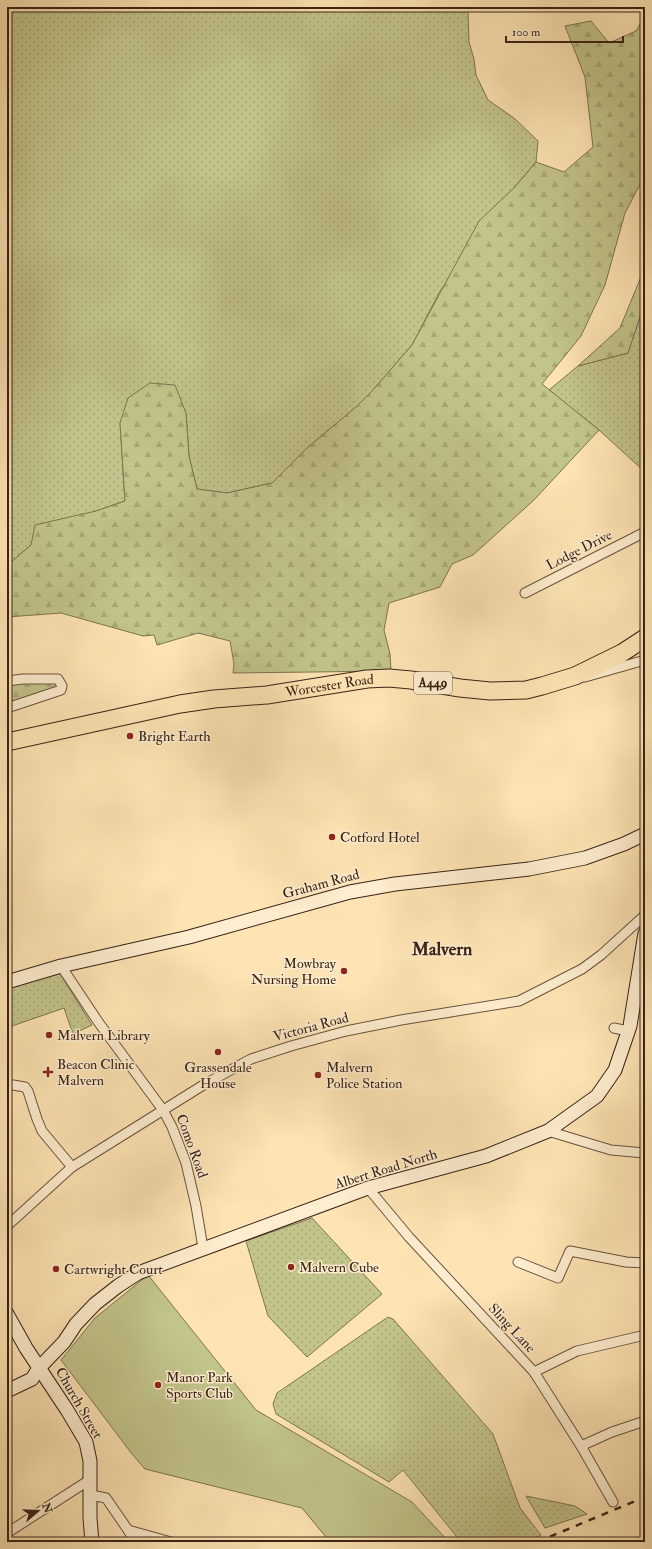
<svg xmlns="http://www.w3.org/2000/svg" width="652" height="1549" font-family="'IM FELL Double Pica',serif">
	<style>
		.grass { fill: url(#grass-dots); stroke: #7e7350 }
		.forest { fill: url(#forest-firs); stroke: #7e7350 }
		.pitch { fill: #c2c48b; stroke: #7e7350 }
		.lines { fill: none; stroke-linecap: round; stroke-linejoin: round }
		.street-casing { stroke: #6a523e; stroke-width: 11 }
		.secondary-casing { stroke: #392216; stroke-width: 15 }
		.highway-casing { stroke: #392216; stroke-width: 19 }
		.street { stroke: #feedce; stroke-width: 9 }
		.secondary { stroke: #feedce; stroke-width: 13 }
		.highway { stroke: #fee4b4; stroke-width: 17 }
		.rail { stroke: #392216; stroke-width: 2.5; stroke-dasharray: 7 7; stroke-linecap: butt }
		.poi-dot { fill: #8f2418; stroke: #feedce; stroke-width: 1.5 }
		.labels { text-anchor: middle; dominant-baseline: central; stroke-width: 3; stroke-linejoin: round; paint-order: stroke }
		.shield { fill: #feedce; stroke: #745f4d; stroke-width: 1 }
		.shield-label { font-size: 13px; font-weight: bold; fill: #392216 }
		.street-label { font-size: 14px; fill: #392216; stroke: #feedce }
		.poi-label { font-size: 14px; fill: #392216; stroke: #feedce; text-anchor: start }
		.district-label { font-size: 18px; font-weight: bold; fill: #392216; stroke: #feedce }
	</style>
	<defs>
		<pattern id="grass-dots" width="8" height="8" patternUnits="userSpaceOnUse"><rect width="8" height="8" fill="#c2c48b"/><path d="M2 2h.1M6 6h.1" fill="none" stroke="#a7a877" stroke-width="1.8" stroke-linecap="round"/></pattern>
		<pattern id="forest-firs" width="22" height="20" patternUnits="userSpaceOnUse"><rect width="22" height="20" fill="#c2c48b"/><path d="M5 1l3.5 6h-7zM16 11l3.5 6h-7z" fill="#a7a877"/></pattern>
	</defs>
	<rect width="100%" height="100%" fill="#fee4b4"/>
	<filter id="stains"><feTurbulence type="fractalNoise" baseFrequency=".005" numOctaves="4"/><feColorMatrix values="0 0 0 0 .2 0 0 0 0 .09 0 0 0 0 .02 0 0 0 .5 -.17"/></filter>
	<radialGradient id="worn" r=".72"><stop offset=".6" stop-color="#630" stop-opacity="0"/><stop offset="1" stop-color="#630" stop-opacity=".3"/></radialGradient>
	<!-- grass -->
	<g class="grass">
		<path d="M 7,7 L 469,7 L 468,10 L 469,42 L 474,59 L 476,75 L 488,100 L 514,118 L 538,141 L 536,162 L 514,188 L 440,291 L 412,345 L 373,390 L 356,407 L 306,449 L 272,483 L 227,493 L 197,489 L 189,456 L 186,413 L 120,423 L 125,501 L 96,511 L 31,545 L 10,563 L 7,561 Z"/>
		<path d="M 645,302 L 645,472 L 599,430 L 549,390 L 578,366 L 628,353 Z"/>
		<path d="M 59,972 L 92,1025 L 73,1034 L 64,1008 L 12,1026 L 7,1020 L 7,989 Z"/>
		<path d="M 312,1218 L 382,1294 L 307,1357 L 268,1316 L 246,1241 Z"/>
		<path d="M 388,1317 L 393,1319 L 493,1434 L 520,1508 L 541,1535 L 525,1542 L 461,1542 L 403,1470 L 389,1482 L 276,1414 L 273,1404 L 277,1393 Z"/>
		<path d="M 526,1496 L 575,1506 L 587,1514 L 545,1528 Z"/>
	</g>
	<!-- forest -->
	<g class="forest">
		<path d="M 645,16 L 645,175 L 625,213 L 605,285 L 581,336 L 542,384 L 599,430 L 534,500 L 473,555 L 452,564 L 440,587 L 389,603 L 384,630 L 390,654 L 391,671 L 233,673 L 234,664 L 230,641 L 198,633 L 157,645 L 154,635 L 143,636 L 61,613 L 7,617 L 7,561 L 10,563 L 31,545 L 35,525 L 96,511 L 125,501 L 120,423 L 128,398 L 150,383 L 175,385 L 186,413 L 189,456 L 197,489 L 227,493 L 272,483 L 306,449 L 356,407 L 373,390 L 412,345 L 479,221 L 514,188 L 536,162 L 564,172 L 593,147 L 585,77 L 565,26 L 591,21 L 609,43 L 636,31 Z"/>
		<path d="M 645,267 L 645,302 L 628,353 L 578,366 L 620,328 Z"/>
		<path d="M 56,681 L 58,689 L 7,703 L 7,687 L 9,683 Z"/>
	</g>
	<!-- pitch -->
	<path class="pitch" d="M 148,1275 L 256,1410 L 412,1502 L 449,1542 L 330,1542 L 302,1508 L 145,1469 L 132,1454 L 61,1360 L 95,1318 Z"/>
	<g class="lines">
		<!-- street casing -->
		<g class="street-casing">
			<g id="street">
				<path d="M 525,593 L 645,532"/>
				<path d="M 585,677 L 645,660"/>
				<path d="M 7,681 L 23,679 L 58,679 L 62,686 L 61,690 L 7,708"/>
				<path d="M 61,966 L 99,1023 L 163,1110 L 172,1127 L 186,1163 L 196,1206 L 203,1248"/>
				<path d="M 614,1028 L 628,1031"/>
				<path d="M 7,1085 L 13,1085 L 25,1087 L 28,1091 L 37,1119 L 42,1131 L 72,1167"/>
				<path d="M 548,1131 L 611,1150 L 645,1153"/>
				<path d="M 368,1188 L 409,1237 L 534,1372 L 581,1446 L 613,1502"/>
				<path d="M 7,1226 L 72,1167 L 205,1084 L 251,1059 L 291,1046 L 346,1031 L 401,1020 L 519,1001 L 582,969 L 601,955 L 645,915"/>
				<path d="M 518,1262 L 558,1278 L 570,1251 L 626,1262 L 645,1263"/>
				<path d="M 534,1372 L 577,1351 L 645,1335"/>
				<path d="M 581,1446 L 612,1432 L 645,1421"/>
				<path d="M 91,1495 L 106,1498 L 128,1530 L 171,1542"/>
				<path d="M 128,1530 L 135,1542"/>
				<path d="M 7,1533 L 91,1479"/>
			</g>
		</g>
		<!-- secondary casing -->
		<g class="secondary-casing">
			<g id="secondary">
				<path d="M 7,982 L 61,966 L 189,937 L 350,892 L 395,884 L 529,869 L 585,858 L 624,844 L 645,834"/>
				<path d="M 7,1314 L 26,1348 L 67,1410 L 86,1442 L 90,1461 L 90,1518 L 92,1542"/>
				<path d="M 7,1391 L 32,1379 L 39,1368 L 64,1342 L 76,1324 L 95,1304 L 118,1286 L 138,1273 L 368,1188 L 486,1156 L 548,1131 L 597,1096 L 615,1070 L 630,1026 L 645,933"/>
			</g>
		</g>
		<!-- highway casing -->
		<g class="highway-casing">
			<g id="highway">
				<path id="s1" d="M 7,742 L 180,704 L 214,699 L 267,695 L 367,679 L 389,678 L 411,680 L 460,688 L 490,691 L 526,690 L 542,686 L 575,676 L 622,653 L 645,638"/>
			</g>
		</g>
		<!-- street -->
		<use href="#street" class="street"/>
		<!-- secondary -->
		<use href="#secondary" class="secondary"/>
		<!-- highway -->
		<use href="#highway" class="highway"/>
		<!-- rail -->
		<path class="rail" d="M 537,1542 L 645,1497"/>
	</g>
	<!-- markers -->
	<g class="poi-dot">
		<circle cx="130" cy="736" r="4"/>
		<circle cx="332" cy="837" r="4"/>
		<circle cx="344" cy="971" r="4"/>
		<circle cx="49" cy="1035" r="4"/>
		<circle cx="218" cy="1052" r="4"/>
		<path d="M46 1066h4v4h4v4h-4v4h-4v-4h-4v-4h4z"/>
		<circle cx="318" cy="1075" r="4"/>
		<circle cx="291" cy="1267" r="4"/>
		<circle cx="56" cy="1269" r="4"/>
		<circle cx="158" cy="1385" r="4"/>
	</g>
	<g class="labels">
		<!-- shield labels -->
		<rect class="shield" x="414" y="672" width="38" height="22" rx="3"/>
		<g class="shield-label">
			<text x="433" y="683">A449</text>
		</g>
		<!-- street labels -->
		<g class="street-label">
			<text transform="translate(579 550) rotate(-27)">Lodge Drive</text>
			<text stroke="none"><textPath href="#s1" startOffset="328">Worcester Road</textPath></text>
			<text transform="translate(321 884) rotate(-15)">Graham Road</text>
			<text transform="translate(311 1027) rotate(-15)">Victoria Road</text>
			<text transform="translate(192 1146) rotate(70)">Como Road</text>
			<text transform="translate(386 1169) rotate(-17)">Albert Road North</text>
			<text transform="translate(512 1328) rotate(47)">Sling Lane</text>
			<text transform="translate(79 1403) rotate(60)">Church Street</text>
		</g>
		<!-- poi labels -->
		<g class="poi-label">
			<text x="138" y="736">Bright Earth</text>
			<text x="340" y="837">Cotford Hotel</text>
			<text x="336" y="963" text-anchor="end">Mowbray<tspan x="336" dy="16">Nursing Home</tspan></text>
			<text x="57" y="1035">Malvern Library</text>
			<text x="57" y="1064">Beacon Clinic<tspan x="57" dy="16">Malvern</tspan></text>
			<text x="218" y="1067" text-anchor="middle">Grassendale<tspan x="218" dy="16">House</tspan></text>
			<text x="326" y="1067">Malvern<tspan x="326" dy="16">Police Station</tspan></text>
			<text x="299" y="1267">Malvern Cube</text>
			<text x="64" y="1269">Cartwright Court</text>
			<text x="166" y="1377">Manor Park<tspan x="166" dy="16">Sports Club</tspan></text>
		</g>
		<!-- district labels -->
		<g class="district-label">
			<text x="442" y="949">Malvern</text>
		</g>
	</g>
	<!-- margin -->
	<rect width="652" height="1549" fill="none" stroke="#fee4b4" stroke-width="24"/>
	<rect x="8" y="8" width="636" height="1533" fill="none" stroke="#392216" stroke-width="2"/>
	<rect x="12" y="12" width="628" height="1525" fill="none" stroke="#392216"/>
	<!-- north arrow -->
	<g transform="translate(38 1511) rotate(71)" stroke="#feedce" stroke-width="3" paint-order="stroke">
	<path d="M0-3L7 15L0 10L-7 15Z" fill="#392216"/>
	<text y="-6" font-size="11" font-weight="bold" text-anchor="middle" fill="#392216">N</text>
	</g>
	<!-- scale -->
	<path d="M506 36v6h117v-6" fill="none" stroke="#392216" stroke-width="2"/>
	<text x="512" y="36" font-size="12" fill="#392216" stroke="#feedce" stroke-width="3" paint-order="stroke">100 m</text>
	<rect width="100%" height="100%" filter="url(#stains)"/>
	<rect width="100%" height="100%" fill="url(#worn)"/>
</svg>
